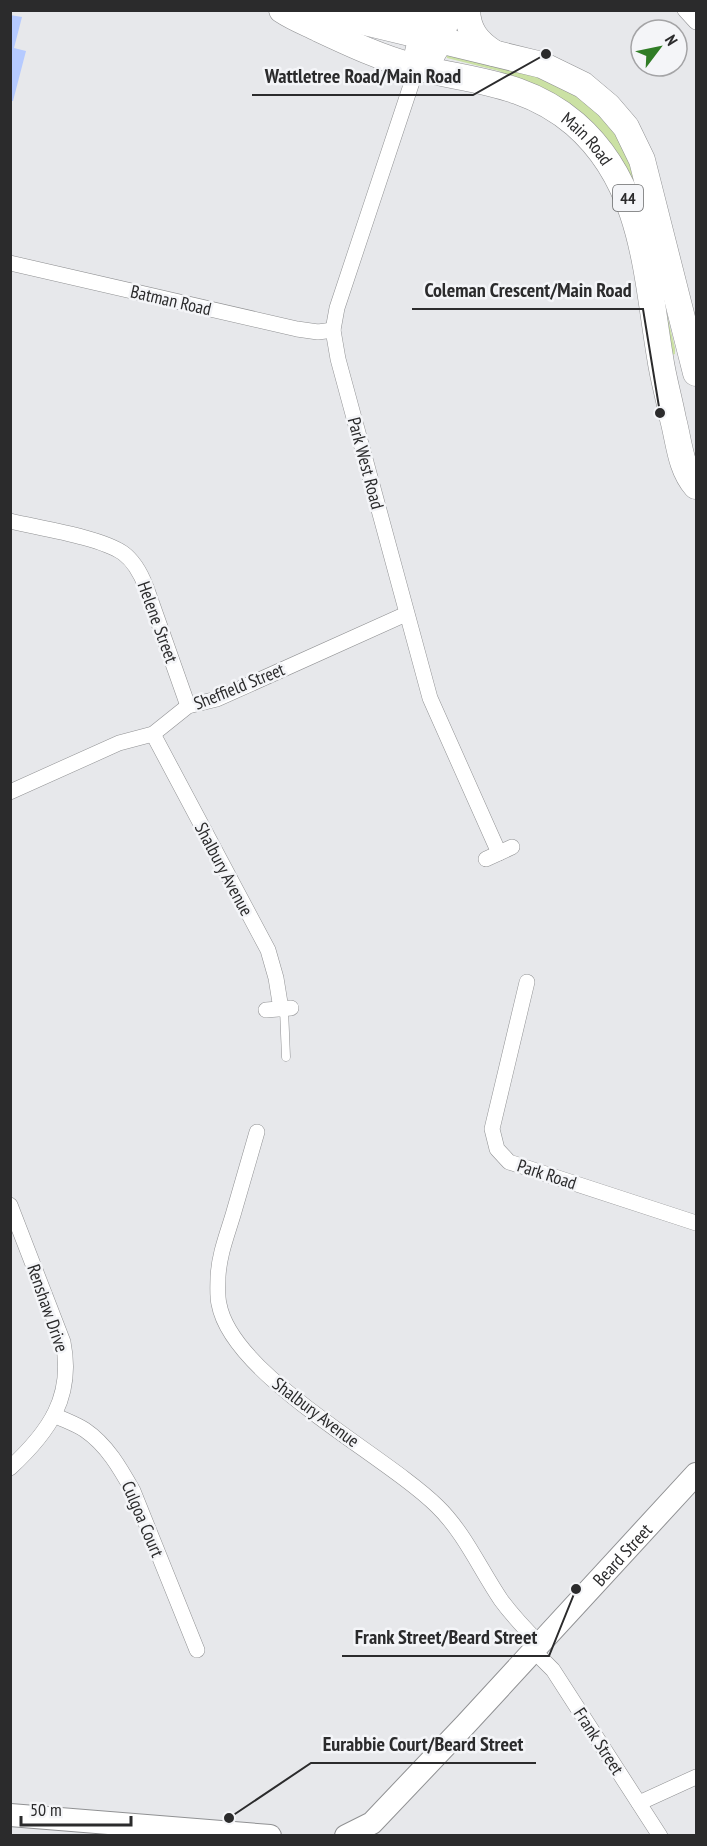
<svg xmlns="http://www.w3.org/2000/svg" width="707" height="1846" font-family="'PT Sans Narrow',sans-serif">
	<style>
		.green { fill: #cbe1a4 }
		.building { fill: #b5caff }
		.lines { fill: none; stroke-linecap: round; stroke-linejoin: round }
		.lane-casing { stroke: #909193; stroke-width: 9 }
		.street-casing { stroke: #909193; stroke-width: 16 }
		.secondary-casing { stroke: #909193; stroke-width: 24 }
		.primary-casing { stroke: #909193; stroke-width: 27 }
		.lane { stroke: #fff; stroke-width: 8 }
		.street { stroke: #fff; stroke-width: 15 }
		.secondary { stroke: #fff; stroke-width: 22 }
		.primary { stroke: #fff; stroke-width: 26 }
		.labels { text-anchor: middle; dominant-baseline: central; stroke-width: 5; stroke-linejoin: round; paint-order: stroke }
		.shield { fill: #f4f5f8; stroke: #676869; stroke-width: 1.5 }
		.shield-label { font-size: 16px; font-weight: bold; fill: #2b2b2c }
		.street-label { font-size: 18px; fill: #2b2b2c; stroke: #f4f5f8 }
		.leader { fill: none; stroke: #2b2b2c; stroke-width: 2 }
		.callout-dot { fill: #2b2b2c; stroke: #f4f5f8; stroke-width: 2 }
		.callout-label { font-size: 20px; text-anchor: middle; font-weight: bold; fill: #2b2b2c; stroke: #f4f5f8; stroke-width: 5; stroke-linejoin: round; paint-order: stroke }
	</style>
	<rect width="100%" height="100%" fill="#e7e8eb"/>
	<!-- green -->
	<path class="green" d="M 446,54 L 518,68 L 576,90 L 625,142 L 675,348 L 675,354 L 672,355 L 644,222 L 538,91 L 499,71 L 447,58 Z"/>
	<!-- building -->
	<path class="building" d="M 10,15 L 22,17 L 14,48 L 26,51 L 13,101 L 10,101 Z"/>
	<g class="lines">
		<!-- lane casing -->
		<g class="lane-casing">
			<path id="lane" d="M 284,1009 L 286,1057"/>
		</g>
		<!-- street casing -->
		<g class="street-casing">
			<g id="street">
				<path d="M 685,10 L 696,22"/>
				<path d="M 417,67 L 337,308 L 333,330 L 338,359 L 430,698 L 499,853"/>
				<path d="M 10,263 L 297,329 L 318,332 L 333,330"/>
				<path d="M 10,521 C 39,528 100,537 123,553 C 134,561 141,574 146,587 L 188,706"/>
				<path d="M 153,734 L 268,950 L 276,978 L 281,1009"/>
				<path d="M 10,792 L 119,743 L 153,734 L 188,706 L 217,699 L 406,614"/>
				<path d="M 486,859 L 512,847"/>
				<path d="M 527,982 L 492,1129 L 497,1149 L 509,1162 L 696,1223"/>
				<path d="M 266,1010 L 291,1008"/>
				<path d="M 257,1132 C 249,1159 241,1187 233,1215 C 227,1235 219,1255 218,1277 C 218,1285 217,1296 219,1304 C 232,1376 384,1454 437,1506 C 464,1532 480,1569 501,1600 C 512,1615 527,1631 540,1644"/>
				<path d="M 10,1205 L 63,1342 C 74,1397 49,1432 10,1468"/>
				<path d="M 54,1415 C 64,1420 76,1424 85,1430 C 107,1445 120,1468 133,1491 L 197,1650"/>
				<path d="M 534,1651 L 553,1670 L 660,1836"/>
				<path d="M 639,1803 L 696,1777"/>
			</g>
		</g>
		<!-- secondary casing -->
		<g class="secondary-casing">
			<g id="secondary">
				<path d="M 10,1815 L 270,1836"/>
				<path id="s1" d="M 346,1836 L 372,1823 L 466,1724 L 696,1474"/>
			</g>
		</g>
		<!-- primary casing -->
		<g class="primary-casing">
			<g id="primary">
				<path id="s2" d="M 282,10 C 294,18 307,23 319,29 C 351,44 381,58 415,67 C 474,82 526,82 575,124 C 644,184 646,273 660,357 C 663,378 669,398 673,419 C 679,441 680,468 696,486"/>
				<path d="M 315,10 L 542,65 L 583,85 L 608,106 L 626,127 L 642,160 L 696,373"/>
				<path d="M 467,10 C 468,31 477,42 494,53"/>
				<path d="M 369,21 L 398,16 L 411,10"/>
				<path d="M 418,52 L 429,10"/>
				<path d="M 431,56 L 440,41 L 449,10"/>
			</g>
		</g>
		<!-- lane -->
		<use href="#lane" class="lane"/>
		<!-- street -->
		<use href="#street" class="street"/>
		<!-- secondary -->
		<use href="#secondary" class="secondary"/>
		<!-- primary -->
		<use href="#primary" class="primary"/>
	</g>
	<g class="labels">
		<!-- shield labels -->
		<rect class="shield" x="613" y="185" width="30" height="26" rx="4.5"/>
		<g class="shield-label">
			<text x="628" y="198">44</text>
		</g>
		<!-- street labels -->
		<g class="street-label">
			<text stroke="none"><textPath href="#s2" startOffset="336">Main Road</textPath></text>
			<text transform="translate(171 300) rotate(13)">Batman Road</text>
			<text transform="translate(366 463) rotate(75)">Park West Road</text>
			<text transform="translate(158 622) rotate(70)">Helene Street</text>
			<text transform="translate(239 686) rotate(-22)">Sheffield Street</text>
			<text transform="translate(224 869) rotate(62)">Shalbury Avenue</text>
			<text transform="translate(547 1174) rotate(18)">Park Road</text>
			<text transform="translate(48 1308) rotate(71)">Renshaw Drive</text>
			<text transform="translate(316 1412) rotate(37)">Shalbury Avenue</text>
			<text transform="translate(143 1519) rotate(67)">Culgoa Court</text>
			<text stroke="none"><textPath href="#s1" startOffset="396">Beard Street</textPath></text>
			<text transform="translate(599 1741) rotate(57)">Frank Street</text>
		</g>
	</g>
	<!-- callouts -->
	<path class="leader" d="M546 54L473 95H252M660 413L643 309H412M576 1589L549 1656H342M229 1818L311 1763H536"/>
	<g class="callout-dot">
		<circle cx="546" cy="54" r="6"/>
		<circle cx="660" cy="413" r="6"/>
		<circle cx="576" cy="1589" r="6"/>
		<circle cx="229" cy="1818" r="6"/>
	</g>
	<g class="callout-label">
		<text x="363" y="83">Wattletree Road/Main Road</text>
		<text x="528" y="297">Coleman Crescent/Main Road</text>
		<text x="446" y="1644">Frank Street/Beard Street</text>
		<text x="423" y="1751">Eurabbie Court/Beard Street</text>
	</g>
	<!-- border -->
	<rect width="707" height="1846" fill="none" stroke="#2b2b2c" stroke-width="24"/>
	<!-- north arrow -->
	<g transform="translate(659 48) rotate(58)"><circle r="28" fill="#f4f5f8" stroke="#a4a4a6" stroke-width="1.5"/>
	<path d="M0-4.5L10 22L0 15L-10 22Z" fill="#307d26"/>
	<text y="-9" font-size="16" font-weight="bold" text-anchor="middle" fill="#2b2b2c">N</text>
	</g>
	<!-- scale -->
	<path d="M21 1816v9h110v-9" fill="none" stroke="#2b2b2c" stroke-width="3"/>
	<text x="30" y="1816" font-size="18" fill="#2b2b2c" stroke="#f4f5f8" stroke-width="4.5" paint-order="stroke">50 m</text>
</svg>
